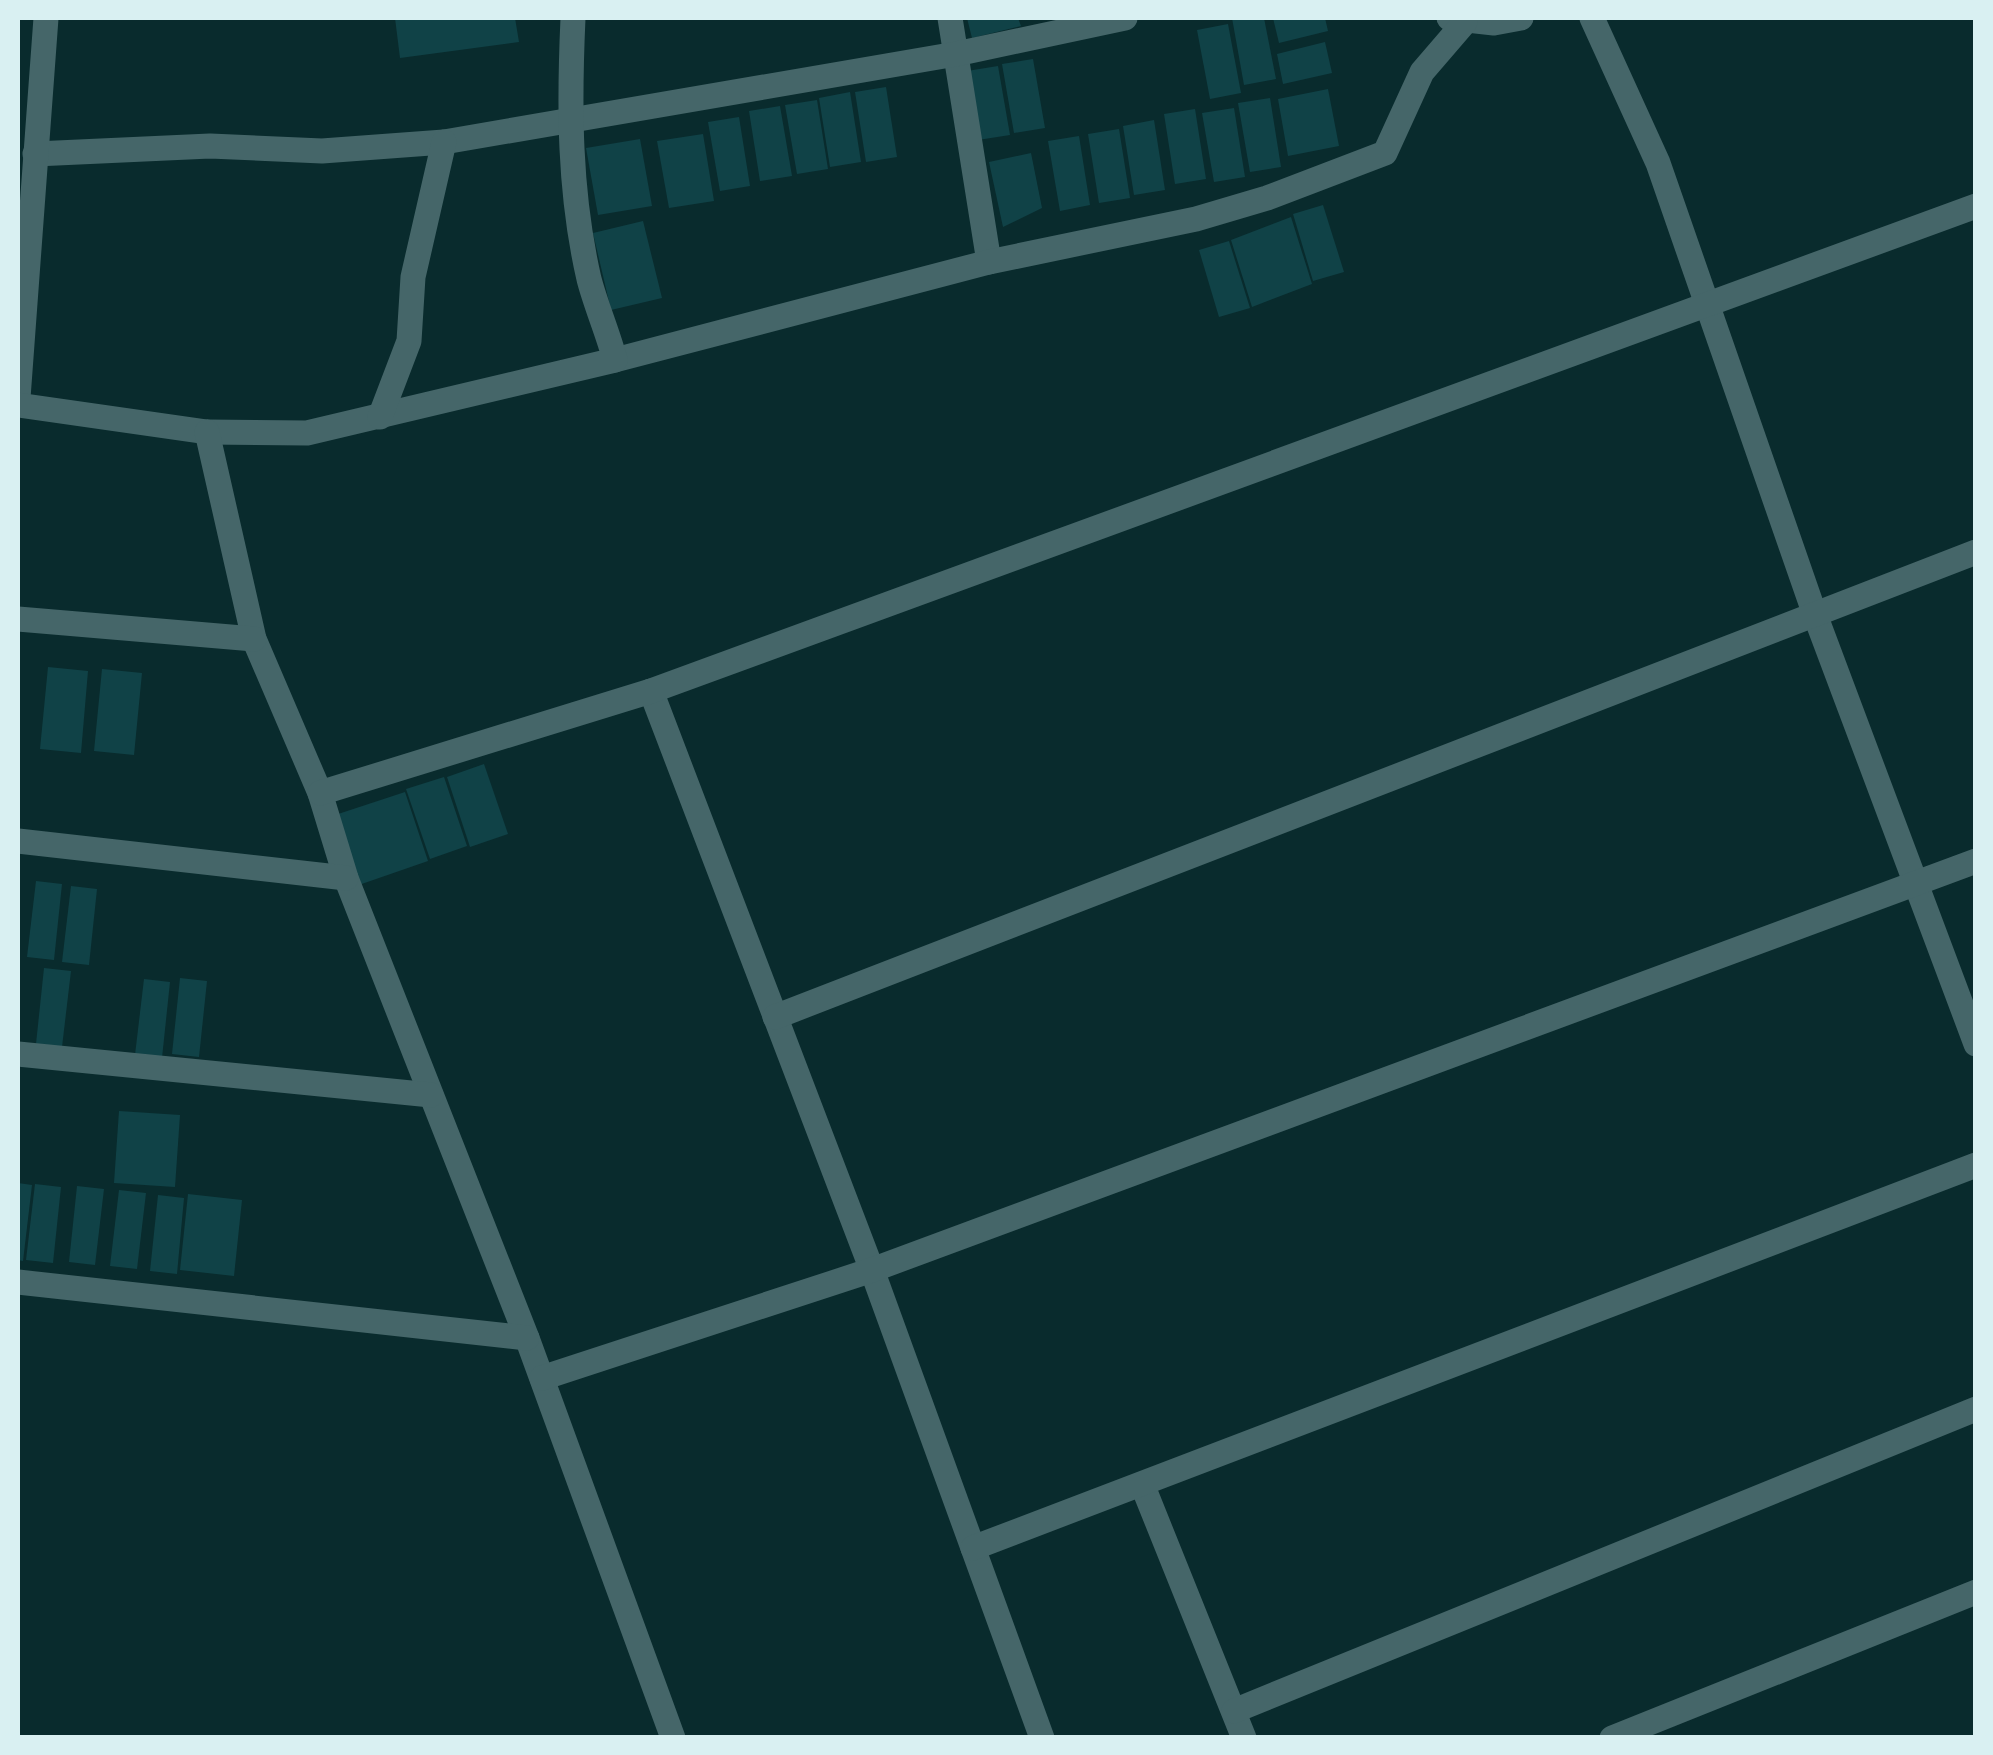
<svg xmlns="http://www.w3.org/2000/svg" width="1993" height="1755" font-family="Roboto,sans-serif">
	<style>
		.building { fill: #104247 }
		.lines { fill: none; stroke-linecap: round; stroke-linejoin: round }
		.minor { stroke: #456669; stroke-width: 25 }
	</style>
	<rect width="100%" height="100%" fill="#092b2d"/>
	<!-- building -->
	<g class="building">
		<path d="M 395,18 L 515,18 L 519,42 L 400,58 Z"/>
		<path d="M 967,18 L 1018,18 L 1021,26 L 972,38 Z"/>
		<path d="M 1232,18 L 1264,18 L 1276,79 L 1244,85 Z"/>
		<path d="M 1273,18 L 1325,18 L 1328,31 L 1279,43 Z"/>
		<path d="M 1228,24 L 1241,93 L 1210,99 L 1197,30 Z"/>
		<path d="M 1325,42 L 1332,73 L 1283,84 L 1277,54 Z"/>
		<path d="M 1033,59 L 1045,128 L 1014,133 L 1002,64 Z"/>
		<path d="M 998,66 L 1010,135 L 978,140 L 967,71 Z"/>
		<path d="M 886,87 L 897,157 L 866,162 L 855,92 Z"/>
		<path d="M 1328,89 L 1339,146 L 1288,156 L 1278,99 Z"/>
		<path d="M 850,92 L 861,162 L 830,167 L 819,98 Z"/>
		<path d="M 1270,98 L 1281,167 L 1250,172 L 1238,103 Z"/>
		<path d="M 817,100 L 828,169 L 797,174 L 785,105 Z"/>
		<path d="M 780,106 L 792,176 L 760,181 L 749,111 Z"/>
		<path d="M 1234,108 L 1245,177 L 1214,182 L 1202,113 Z"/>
		<path d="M 1195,109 L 1206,179 L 1175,184 L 1164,114 Z"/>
		<path d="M 739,117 L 750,186 L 720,191 L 708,122 Z"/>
		<path d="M 1154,120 L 1165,190 L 1134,195 L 1123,126 Z"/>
		<path d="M 1119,129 L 1130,198 L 1099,203 L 1088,134 Z"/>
		<path d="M 703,134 L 714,201 L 669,208 L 657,141 Z"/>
		<path d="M 1079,136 L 1090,205 L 1060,211 L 1048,141 Z"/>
		<path d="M 640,139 L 652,206 L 598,215 L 586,148 Z"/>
		<path d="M 1031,153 L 1042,208 L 1003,227 L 989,162 Z"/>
		<path d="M 1323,205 L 1344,272 L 1313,281 L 1293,214 Z"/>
		<path d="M 1291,217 L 1312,284 L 1252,307 L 1231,240 Z"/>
		<path d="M 643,221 L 662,298 L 611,310 L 593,233 Z"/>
		<path d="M 1229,241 L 1250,308 L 1219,317 L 1199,250 Z"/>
		<path d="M 48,667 L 88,671 L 81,753 L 40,749 Z"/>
		<path d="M 102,669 L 142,673 L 134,755 L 94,751 Z"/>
		<path d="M 484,764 L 508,834 L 470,847 L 447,777 Z"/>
		<path d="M 444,777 L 467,846 L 430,859 L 406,789 Z"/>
		<path d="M 405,792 L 428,861 L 353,887 L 329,817 Z"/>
		<path d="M 36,881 L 62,884 L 54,960 L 27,957 Z"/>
		<path d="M 71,886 L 97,889 L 89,965 L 62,962 Z"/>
		<path d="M 44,968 L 71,971 L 62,1047 L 36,1044 Z"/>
		<path d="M 180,978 L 207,981 L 199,1057 L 172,1054 Z"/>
		<path d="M 144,979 L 170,982 L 162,1058 L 135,1055 Z"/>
		<path d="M 119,1111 L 180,1115 L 175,1187 L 114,1183 Z"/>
		<path d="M 18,1183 L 32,1185 L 23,1261 L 18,1260 Z"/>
		<path d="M 35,1184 L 61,1187 L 53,1263 L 26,1260 Z"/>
		<path d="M 77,1186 L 104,1189 L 95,1265 L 69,1262 Z"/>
		<path d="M 119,1190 L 146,1193 L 137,1269 L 110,1266 Z"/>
		<path d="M 188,1194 L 242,1200 L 234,1276 L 180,1270 Z"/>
		<path d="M 158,1195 L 184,1198 L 177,1274 L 150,1271 Z"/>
	</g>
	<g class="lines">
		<!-- minor -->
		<g class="minor">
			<path d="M 950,18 L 989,262"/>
			<path d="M 1449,18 L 1494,23 L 1521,18"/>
			<path d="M 1592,18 L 1658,163 L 1814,612 L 1976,1044"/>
			<path d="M 35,154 L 210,146 L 322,151 L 444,142 L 956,54 L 1125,18"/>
			<path d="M 615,360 L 989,262 L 1196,219 L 1267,198 L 1385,153 L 1422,72 L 1465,22"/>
			<path d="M 18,398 L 46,18"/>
			<path d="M 18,405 L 207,432 L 307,433 L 615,360 C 608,333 596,306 589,279 C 569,192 569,106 573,18"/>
			<path d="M 380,417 L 409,341 L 413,277 L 444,142"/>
			<path d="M 207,432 L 254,639 L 320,793 L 346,878 L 527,1338 L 673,1738"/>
			<path d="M 18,619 L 254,639"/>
			<path d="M 651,691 L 872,1270 L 1042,1738"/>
			<path d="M 320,793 L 651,691 L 1976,206"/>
			<path d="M 18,841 L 346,878"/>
			<path d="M 775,1017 L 1976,552"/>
			<path d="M 18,1054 L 431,1095"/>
			<path d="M 18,1282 L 527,1338"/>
			<path d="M 542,1378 L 872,1270 L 1976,861"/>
			<path d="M 1142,1484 L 1244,1738"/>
			<path d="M 973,1548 L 1976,1165"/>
			<path d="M 1234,1711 L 1976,1409"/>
			<path d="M 1612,1738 L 1976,1592"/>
		</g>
	</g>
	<!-- border -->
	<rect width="1993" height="1755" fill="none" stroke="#d9f0f2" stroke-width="40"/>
</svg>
